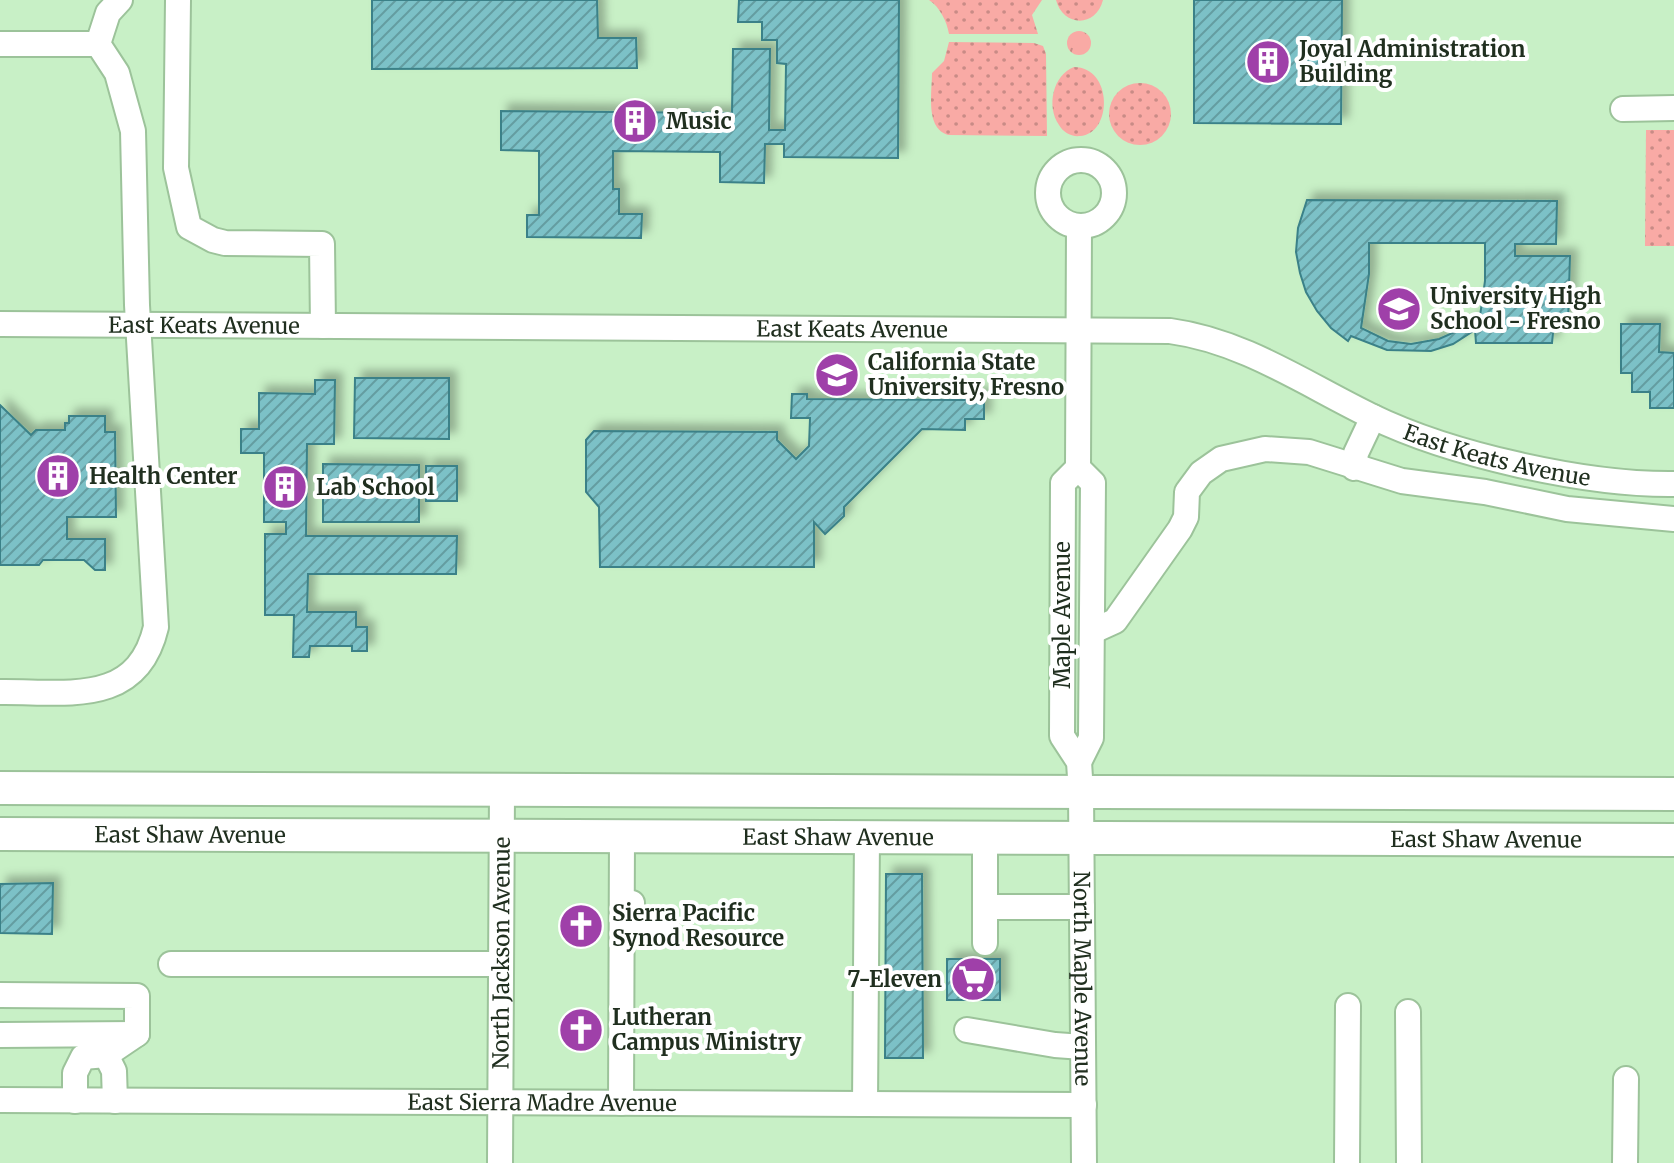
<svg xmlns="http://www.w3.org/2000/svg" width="1674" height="1163" font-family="Merriweather,serif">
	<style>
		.grass { fill: url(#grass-tufts) }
		.park { fill: url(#park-dots) }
		.building { fill: url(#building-hatch); stroke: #3b8188; stroke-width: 2; fill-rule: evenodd; filter: url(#shadow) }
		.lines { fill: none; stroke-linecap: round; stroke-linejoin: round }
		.minor-casing { stroke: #9cc39a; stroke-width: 28 }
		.major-casing { stroke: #9cc39a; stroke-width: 36 }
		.minor { stroke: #fff; stroke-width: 24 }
		.major { stroke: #fff; stroke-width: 32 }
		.labels { text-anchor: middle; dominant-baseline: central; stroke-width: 8; stroke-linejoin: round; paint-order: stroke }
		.poi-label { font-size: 22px; font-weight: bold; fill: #202f1f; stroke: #fff; text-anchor: start }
		.street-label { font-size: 22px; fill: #202f1f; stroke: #fff }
	</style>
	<defs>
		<pattern id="grass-tufts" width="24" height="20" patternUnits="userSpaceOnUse" patternTransform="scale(2)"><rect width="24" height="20" fill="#f9aaa5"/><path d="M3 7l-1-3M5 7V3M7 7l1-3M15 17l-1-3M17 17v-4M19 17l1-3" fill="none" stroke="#c98b86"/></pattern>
		<pattern id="park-dots" width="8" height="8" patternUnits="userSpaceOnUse" patternTransform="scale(2)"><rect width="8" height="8" fill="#f9aaa5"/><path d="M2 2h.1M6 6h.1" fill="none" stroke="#c98b86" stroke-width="1.8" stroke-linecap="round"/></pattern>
		<pattern id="building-hatch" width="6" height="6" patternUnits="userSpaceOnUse" patternTransform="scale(2)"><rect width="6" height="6" fill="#7bc1c7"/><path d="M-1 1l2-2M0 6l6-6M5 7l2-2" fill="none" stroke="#649da1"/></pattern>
		<filter id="shadow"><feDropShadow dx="7" dy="-7" stdDeviation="4" flood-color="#0004"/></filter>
	</defs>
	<rect width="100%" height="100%" fill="#c8f0c6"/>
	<!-- grass -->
	<circle class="grass" cx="1079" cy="43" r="12"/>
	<!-- park -->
	<g class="park">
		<path d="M 929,0 L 1042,0 L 1032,15 L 1038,34 L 949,34 C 947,22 940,7 929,0 Z"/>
		<path d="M 1056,0 L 1103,0 C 1096,28 1063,27 1056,0 Z"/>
		<path d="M 949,42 L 1034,43 L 1043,46 L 1046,54 L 1047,136 L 948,135 C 925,128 932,93 932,73 L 944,61 Z"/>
		<path d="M 1074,67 C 1113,67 1113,134 1080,136 C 1071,137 1063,132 1059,125 C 1046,106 1053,75 1074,67 Z"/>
		<circle cx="1140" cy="114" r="31"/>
		<path d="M 1646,130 L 1674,130 L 1674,246 L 1645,246 Z"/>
	</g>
	<!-- building -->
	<g class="building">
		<path d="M 372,0 L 597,0 L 598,38 L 636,38 L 637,68 L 372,69 Z"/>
		<path d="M 739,0 L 899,0 L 898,158 L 784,157 L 784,144 L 765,144 L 764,183 L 720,182 L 720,152 L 613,151 L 613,189 L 619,189 L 619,214 L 642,214 L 641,238 L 527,237 L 527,215 L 539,215 L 539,151 L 501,150 L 501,111 L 732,113 L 733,49 L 770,49 L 769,130 L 785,130 L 786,64 L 777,63 L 777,40 L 762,40 L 762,22 L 738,22 Z"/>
		<path d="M 1194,0 L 1342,0 L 1341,124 L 1194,123 Z"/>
		<path d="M 1307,200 L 1557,201 L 1556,244 L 1515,244 L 1515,256 L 1570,256 L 1568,322 L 1554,323 L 1552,343 L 1476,343 L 1475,330 L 1453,344 L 1431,351 L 1387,350 L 1351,336 L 1348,341 L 1331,328 L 1317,311 L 1306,292 L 1300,273 L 1296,252 L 1298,228 ZM 1369,243 L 1485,243 L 1485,281 L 1480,316 L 1464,328 L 1439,339 L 1411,344 L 1388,341 L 1361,328 L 1369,274 Z"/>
		<path d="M 1621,324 L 1660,324 L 1659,352 L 1674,353 L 1674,408 L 1650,408 L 1650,392 L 1632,392 L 1632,373 L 1621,373 Z"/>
		<path d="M 355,378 L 449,378 L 449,439 L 354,438 Z"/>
		<path d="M 315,380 L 335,380 L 334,444 L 307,444 L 306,536 L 457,536 L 456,574 L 308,574 L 307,612 L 356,612 L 356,627 L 367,627 L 367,651 L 352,651 L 352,646 L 310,646 L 309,657 L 293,657 L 294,615 L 265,615 L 265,534 L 286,534 L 286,522 L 264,522 L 264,453 L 241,453 L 241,429 L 259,429 L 259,393 L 315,394 Z"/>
		<path d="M 792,394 L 807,394 L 807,399 L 970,400 L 970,395 L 984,395 L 984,419 L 965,419 L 965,430 L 922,429 L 844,507 L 844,516 L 825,534 L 814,522 L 814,567 L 600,567 L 599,507 L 586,492 L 586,440 L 594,431 L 777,432 L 777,440 L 796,459 L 809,446 L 810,418 L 791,418 Z"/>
		<path d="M 0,405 L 31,435 L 36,430 L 65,430 L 65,423 L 69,423 L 69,416 L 105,416 L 105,432 L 115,432 L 116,517 L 67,517 L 67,539 L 105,539 L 105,570 L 95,570 L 84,560 L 43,560 L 39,565 L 0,565 Z"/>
		<path d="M 323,464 L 419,465 L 419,522 L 323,522 Z"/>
		<rect x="426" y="466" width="31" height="35"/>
		<path d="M 886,874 L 922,874 L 923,1058 L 885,1058 Z"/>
		<path d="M 53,883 L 52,934 L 0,933 L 0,884 Z"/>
		<rect x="947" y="959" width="53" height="41"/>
	</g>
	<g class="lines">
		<!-- minor casing -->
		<g class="minor-casing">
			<g id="minor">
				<path d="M 178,0 L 176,168 L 189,227 L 213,240 L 225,243 L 322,244 L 323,326"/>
				<path d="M 0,44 L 98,44"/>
				<path d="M 1623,109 L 1674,108"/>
				<circle cx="1081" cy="193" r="33"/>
				<path id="s1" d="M 1079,226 L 1078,468 L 1063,483 L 1062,736 L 1079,762 L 1081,793 L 1084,1163"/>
				<path id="s2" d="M 0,324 L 1170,331 C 1244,341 1305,384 1371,416 C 1451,455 1586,485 1674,484"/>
				<path d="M 1078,468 L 1093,483 L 1091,738 L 1079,762"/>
				<path d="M 1354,468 L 1356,453 L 1373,417"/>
				<path d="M 1093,631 L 1115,621 L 1180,529 L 1186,517 L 1187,492 L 1201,473 L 1221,459 L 1265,449 L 1309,452 L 1402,481 L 1485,492 L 1567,509 L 1674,519"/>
				<path d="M 0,692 C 65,691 137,708 156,627 L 137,305 L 133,131 L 117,73 L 98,44 L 108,13 L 120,0"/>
				<path d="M 985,838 L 985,907 L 1082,907"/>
				<path d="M 632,903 L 632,921 L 638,931 L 665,934"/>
				<path d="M 985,907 L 985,943"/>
				<path d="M 171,964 L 501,964"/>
				<path d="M 0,995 L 137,996 L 137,1034 L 106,1055"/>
				<path d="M 1408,1012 L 1409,1163"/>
				<path d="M 967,1030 L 1055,1045 L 1083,1047"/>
				<path d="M 0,1035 L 137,1034"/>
				<path id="s3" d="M 0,1100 L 1084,1105"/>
				<path d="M 75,1101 L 75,1073 L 83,1057 L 106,1055 L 114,1071 L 115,1101"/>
				<path d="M 621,1103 L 622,836"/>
				<path d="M 865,1104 L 867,837"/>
				<path id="s4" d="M 500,1163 L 502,790"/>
				<path d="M 1347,1163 L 1348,1006"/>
				<path d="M 1625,1163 L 1626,1079"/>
			</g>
		</g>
		<!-- major casing -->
		<g class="major-casing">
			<g id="major">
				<path d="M 0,788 L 1674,794"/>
				<path id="s5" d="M 0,834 L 1674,840"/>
			</g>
		</g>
		<!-- minor -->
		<use href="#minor" class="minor"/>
		<!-- major -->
		<use href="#major" class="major"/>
	</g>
	<!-- icons -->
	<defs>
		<g id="building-disc" transform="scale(2.3)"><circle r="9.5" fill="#9f40a9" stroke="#fff"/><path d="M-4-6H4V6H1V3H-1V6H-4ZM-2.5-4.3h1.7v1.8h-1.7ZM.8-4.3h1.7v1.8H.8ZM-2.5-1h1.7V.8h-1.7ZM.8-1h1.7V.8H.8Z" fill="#fff"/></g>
		<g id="school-disc" transform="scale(2.3)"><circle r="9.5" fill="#9f40a9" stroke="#fff"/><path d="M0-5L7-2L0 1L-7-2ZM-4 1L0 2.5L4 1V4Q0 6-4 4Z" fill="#fff"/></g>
		<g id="university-disc" transform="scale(2.3)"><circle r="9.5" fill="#9f40a9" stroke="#fff"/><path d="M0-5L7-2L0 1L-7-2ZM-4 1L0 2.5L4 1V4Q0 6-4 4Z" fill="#fff"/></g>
		<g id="church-disc" transform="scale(2.3)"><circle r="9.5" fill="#9f40a9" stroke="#fff"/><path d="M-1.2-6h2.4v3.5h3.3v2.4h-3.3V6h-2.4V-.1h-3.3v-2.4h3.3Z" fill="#fff"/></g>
		<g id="supermarket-disc" transform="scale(2.3)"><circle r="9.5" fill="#9f40a9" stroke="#fff"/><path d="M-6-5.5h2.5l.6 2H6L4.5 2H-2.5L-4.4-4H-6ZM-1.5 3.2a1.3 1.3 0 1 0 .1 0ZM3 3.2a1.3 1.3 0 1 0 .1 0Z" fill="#fff"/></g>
	</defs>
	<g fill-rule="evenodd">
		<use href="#building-disc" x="1268" y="62"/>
		<use href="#building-disc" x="635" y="121"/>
		<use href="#school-disc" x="1399" y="309"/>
		<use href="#university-disc" x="837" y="375"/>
		<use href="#building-disc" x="58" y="476"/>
		<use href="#building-disc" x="285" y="487"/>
		<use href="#church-disc" x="581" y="926"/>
		<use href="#supermarket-disc" x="973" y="979"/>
		<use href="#church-disc" x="581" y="1030"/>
	</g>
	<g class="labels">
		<!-- poi labels -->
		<g class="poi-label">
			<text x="1299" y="49">Joyal Administration<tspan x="1299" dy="25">Building</tspan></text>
			<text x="666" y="121">Music</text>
			<text x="1430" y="296">University High<tspan x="1430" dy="25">School - Fresno</tspan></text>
			<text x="868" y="362">California State<tspan x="868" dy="25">University, Fresno</tspan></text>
			<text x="89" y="476">Health Center</text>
			<text x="316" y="487">Lab School</text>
			<text x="612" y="913">Sierra Pacific<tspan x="612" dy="25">Synod Resource</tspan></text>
			<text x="942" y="979" text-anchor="end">7-Eleven</text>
			<text x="612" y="1017">Lutheran<tspan x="612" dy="25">Campus Ministry</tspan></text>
		</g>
		<!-- street labels -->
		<g class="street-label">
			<text stroke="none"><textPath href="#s2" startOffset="204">East Keats Avenue</textPath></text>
			<text stroke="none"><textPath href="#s2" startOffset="852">East Keats Avenue</textPath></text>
			<text stroke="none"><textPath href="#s2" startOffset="1522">East Keats Avenue</textPath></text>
			<text transform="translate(1062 615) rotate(-90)">Maple Avenue</text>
			<text stroke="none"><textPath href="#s5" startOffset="190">East Shaw Avenue</textPath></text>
			<text stroke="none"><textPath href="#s5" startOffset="838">East Shaw Avenue</textPath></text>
			<text stroke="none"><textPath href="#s5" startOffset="1486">East Shaw Avenue</textPath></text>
			<text stroke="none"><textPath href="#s4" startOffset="210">North Jackson Avenue</textPath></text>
			<text stroke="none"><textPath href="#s1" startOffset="764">North Maple Avenue</textPath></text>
			<text stroke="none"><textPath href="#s3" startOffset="542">East Sierra Madre Avenue</textPath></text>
		</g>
	</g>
</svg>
